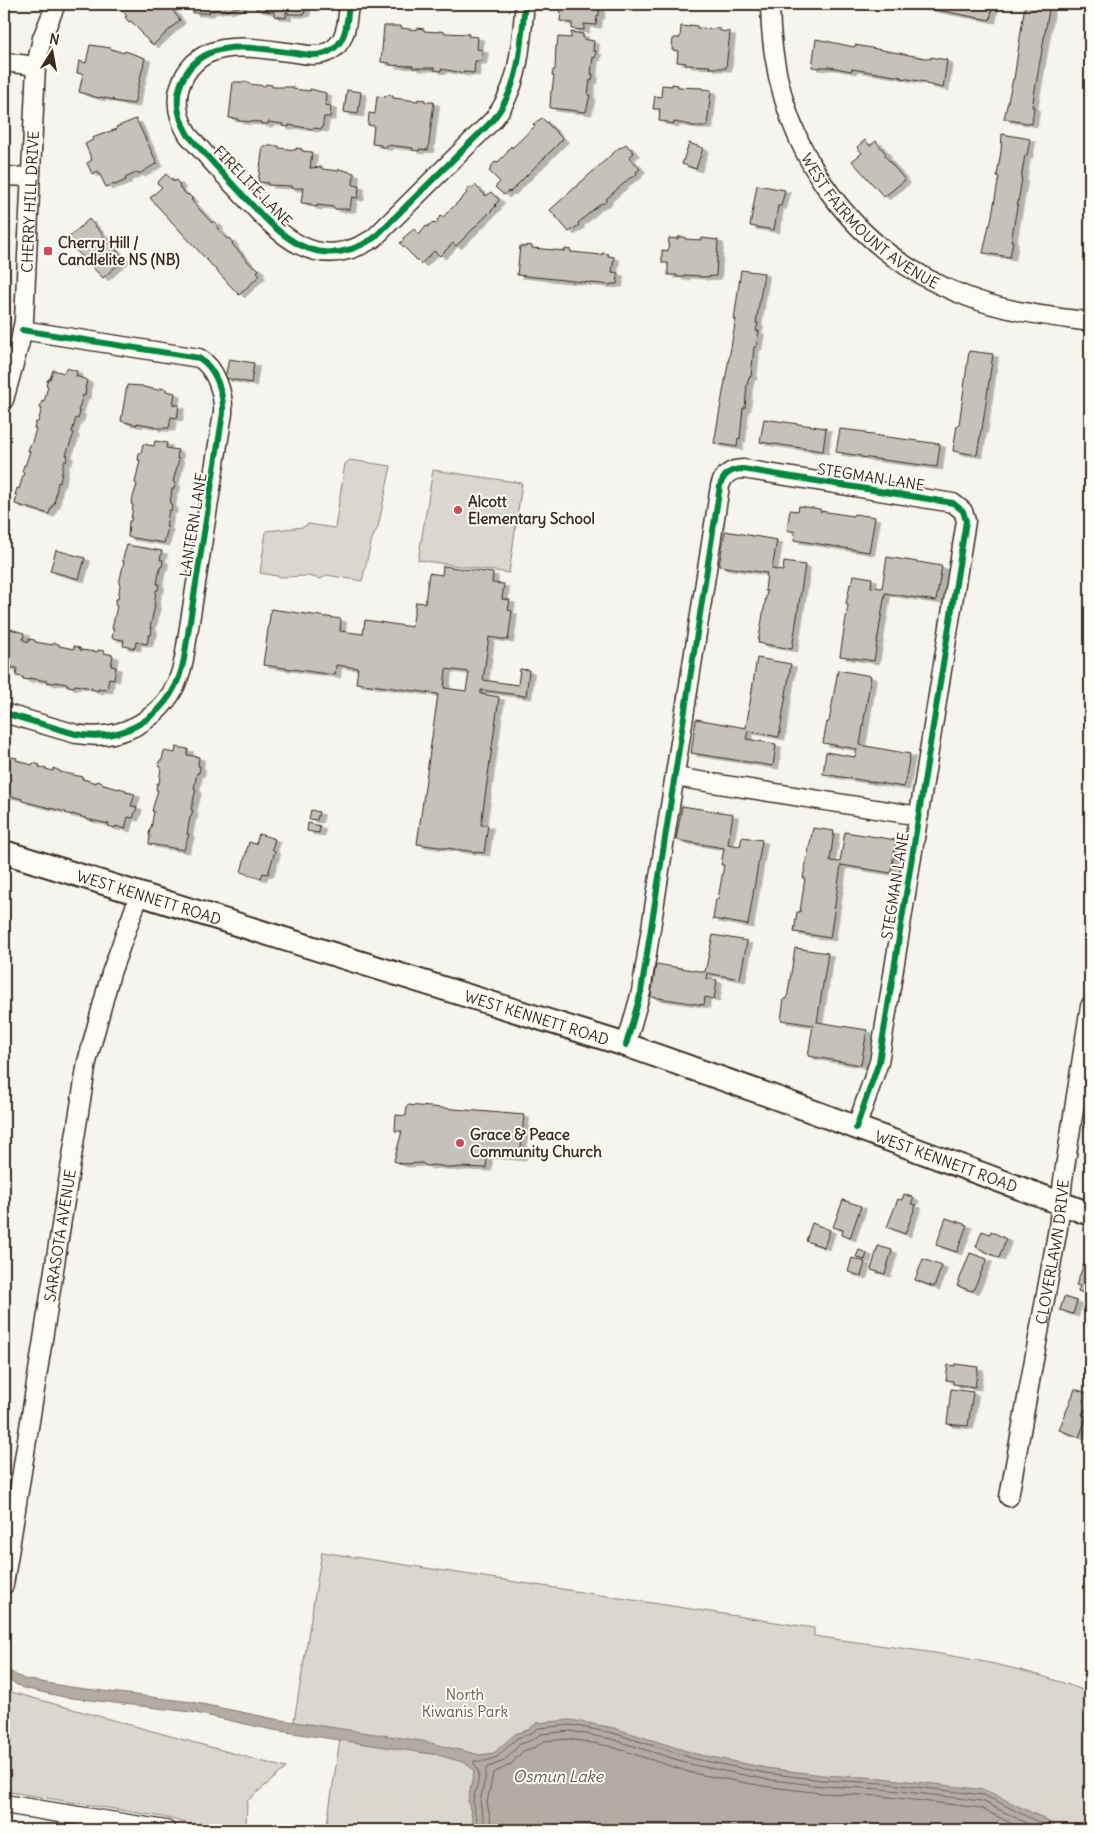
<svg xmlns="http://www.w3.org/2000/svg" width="1094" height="1834" font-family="Delius,sans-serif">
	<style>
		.green { fill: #dad6d0; stroke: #8a8077 }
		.water { fill: #b4aca4; stroke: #84786e }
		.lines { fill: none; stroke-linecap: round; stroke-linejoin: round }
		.shore { stroke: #6b5e54; stroke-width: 1 }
		.building { fill: #c7c1bb; stroke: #3b2a1e; fill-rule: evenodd; filter: url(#shadow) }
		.minor-casing { stroke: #3b2a1e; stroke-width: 21 }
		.tertiary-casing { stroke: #3b2a1e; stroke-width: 26 }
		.minor { stroke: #fdfcf7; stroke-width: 18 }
		.tertiary { stroke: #fdfcf7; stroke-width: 22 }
		.cycleway-casing { stroke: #fdfcf7; stroke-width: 9 }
		.cycleway { stroke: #00873e; stroke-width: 6 }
		.poi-dot { fill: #d1495b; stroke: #fdfcf7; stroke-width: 2 }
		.labels { text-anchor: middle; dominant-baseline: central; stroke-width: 4; stroke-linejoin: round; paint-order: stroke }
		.street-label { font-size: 15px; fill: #3b2a1e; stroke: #fdfcf7 }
		.poi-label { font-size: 15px; font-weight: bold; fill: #3b2a1e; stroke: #fdfcf7; text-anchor: start }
		.park-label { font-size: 15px; fill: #63554a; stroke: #fdfcf7 }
		.water-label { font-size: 16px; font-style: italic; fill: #65584d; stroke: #fdfcf7 }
	</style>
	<defs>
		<filter id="shadow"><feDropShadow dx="5.5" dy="3" stdDeviation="0" flood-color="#0004"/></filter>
	</defs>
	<rect width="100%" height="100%" fill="#f5f4ee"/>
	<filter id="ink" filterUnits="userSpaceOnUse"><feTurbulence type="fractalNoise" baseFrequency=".02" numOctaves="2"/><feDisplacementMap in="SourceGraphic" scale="10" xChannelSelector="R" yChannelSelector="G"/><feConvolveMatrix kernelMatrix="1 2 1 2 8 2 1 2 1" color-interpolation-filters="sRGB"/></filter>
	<g filter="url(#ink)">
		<!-- green -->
		<g class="green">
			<path d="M 350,460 L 391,466 L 378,527 L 372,539 L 362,581 L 327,575 L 321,579 L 307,576 L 282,577 L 260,573 L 266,531 L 303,527 L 308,524 L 335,528 L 345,464 Z"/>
			<path d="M 433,470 L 522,483 L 509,573 L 418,560 Z"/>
			<path d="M 322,1552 L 814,1628 L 814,1636 C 907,1650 1003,1657 1090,1693 L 1090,1830 L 326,1830 L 341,1733 L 293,1727 Z"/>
			<path d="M 4,1690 L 286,1768 L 247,1801 L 246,1830 L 204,1830 L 186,1823 L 163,1817 L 4,1791 Z"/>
		</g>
		<!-- water -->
		<path class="water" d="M 6,1672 L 11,1672 L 24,1679 L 70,1687 L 192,1702 L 275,1719 L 422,1741 L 480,1755 L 494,1753 L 515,1734 L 528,1730 L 537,1723 L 571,1720 L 614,1728 L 696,1754 L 766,1768 L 822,1775 L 882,1778 L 985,1790 L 1041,1817 L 1061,1830 L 475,1830 L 468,1801 L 474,1771 L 466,1763 L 438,1755 L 273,1730 L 191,1712 L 64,1697 L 23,1688 L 6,1679 L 11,1677 Z"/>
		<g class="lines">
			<!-- shore -->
			<g class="shore">
				<path d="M 479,1830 C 479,1821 473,1811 473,1802 C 474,1789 485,1775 474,1764 L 474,1761 L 486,1761 L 497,1757 L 517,1738 L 530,1734 L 539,1728 L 571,1725 L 613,1733 L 695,1759 L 765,1773 L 822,1780 L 882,1783 L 984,1795 L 1038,1822 L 1051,1830"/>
				<path d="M 486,1830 L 480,1802 L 485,1779 L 486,1768 L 504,1761 L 520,1744 L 532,1740 L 541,1734 L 570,1731 L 611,1739 L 694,1765 L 764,1779 L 822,1786 L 882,1789 L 982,1801 L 1040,1830"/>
				<path d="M 493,1830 L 487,1803 L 493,1773 L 510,1765 L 523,1751 L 536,1747 L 544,1741 L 570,1739 L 609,1746 L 692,1773 L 763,1786 L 821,1793 L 881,1796 L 980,1808 L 1025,1830"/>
			</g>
		</g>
		<!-- building -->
		<g class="building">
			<path d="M 126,4 L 164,4 L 169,8 L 170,7 L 180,20 L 153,45 L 141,34 L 142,33 L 131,21 L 129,22 L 125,17 L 127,16 L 120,9 Z"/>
			<path d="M 192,4 L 241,4 L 242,6 L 226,11 L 226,9 L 209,11 L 209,13 L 193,13 Z"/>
			<path d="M 257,4 L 306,4 L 304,14 L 288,14 L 288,12 L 286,12 L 286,18 L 274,16 L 274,11 L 273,10 L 272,12 L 256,9 Z"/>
			<path d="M 562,4 L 599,4 L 599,16 L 597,16 L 596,25 L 584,24 L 584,30 L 572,29 L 572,23 L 560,21 L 561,12 L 560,12 L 561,5 Z"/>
			<path d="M 916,4 L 993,4 L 990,20 L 915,6 Z"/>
			<path d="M 1025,4 L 1050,4 L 1032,107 L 1034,107 L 1032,124 L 1004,119 L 1013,79 L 1014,79 Z"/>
			<path d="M 690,25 L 697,26 L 697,28 L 720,29 L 720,31 L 730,32 L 726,68 L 709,68 L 710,66 L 686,65 L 686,63 L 677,62 L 678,51 L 672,50 L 673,38 L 680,38 L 681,26 L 690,27 Z"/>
			<path d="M 384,26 L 401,26 L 401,28 L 417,30 L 417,28 L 424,29 L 424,31 L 439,32 L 439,31 L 445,32 L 445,33 L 469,34 L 468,36 L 478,37 L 477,49 L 483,50 L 481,61 L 475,61 L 474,73 L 464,72 L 464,73 L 441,69 L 441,71 L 434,70 L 435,68 L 413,68 L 413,66 L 390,65 L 390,63 L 381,62 Z"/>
			<path d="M 571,32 L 583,34 L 583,39 L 594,41 L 593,51 L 596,51 L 595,58 L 593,57 L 591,74 L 593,74 L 592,81 L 590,80 L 588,95 L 590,95 L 586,112 L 550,108 L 551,91 L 552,91 L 554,76 L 552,76 L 553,70 L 555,70 L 556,46 L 557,46 L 558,37 L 571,38 Z"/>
			<path d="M 816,39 L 854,47 L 855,45 L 931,59 L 931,57 L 947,60 L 943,88 L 926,84 L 926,82 L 901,78 L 901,77 L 852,69 L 851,71 L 830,67 L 820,67 L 820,68 L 812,67 Z"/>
			<path d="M 90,45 L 111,48 L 111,49 L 124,53 L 125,51 L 145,58 L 134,104 L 113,101 L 114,100 L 100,97 L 99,98 L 79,92 L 83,74 L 77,73 L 79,61 L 86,63 Z"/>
			<path d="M 233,82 L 249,82 L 249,84 L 265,86 L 266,84 L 272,85 L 272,87 L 294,87 L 293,89 L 310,91 L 310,89 L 326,93 L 325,105 L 331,106 L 330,117 L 324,117 L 322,129 L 313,128 L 313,129 L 289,125 L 289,127 L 282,126 L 283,124 L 268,122 L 268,124 L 261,124 L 261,122 L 238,121 L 238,119 L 229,118 Z"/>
			<path d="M 672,84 L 678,85 L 678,87 L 702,88 L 702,89 L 711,90 L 707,126 L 691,126 L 691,125 L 674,122 L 674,124 L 668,123 L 668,122 L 659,121 L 660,109 L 653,109 L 655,96 L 661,97 L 662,85 L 672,86 Z"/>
			<path d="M 347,90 L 361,92 L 358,114 L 344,112 Z"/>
			<path d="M 387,95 L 393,96 L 393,98 L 418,101 L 418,99 L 425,100 L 425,102 L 434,102 L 428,150 L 419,149 L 419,151 L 412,150 L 413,148 L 387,145 L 387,147 L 381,147 L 381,145 L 372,144 L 374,126 L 368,125 L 369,113 L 375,114 L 377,96 L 386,97 Z"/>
			<path d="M 542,118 L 563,139 L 510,192 L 508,191 L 504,195 L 495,187 L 500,182 L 489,171 L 492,168 L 491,167 L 495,162 L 497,163 L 508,152 L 507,151 L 511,146 L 512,148 L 535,126 L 533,124 Z"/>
			<path d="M 136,119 L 157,163 L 139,174 L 138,172 L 125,178 L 126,180 L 115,185 L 114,184 L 106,187 L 98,171 L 92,174 L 87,163 L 92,160 L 85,144 L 93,140 L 92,138 L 117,129 L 116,127 Z"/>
			<path d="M 1002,134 L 1030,139 L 1027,155 L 1025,155 L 1021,179 L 1022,179 L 1013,230 L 1011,241 L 1013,241 L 1010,257 L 983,253 L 989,225 L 990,226 L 999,177 L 997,176 L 1001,151 Z"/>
			<path d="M 865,140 L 870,146 L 876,141 L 886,154 L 885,156 L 905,180 L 884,197 L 852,161 L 862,153 L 857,147 Z"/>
			<path d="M 689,143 L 703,148 L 696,169 L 682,164 Z"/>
			<path d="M 626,144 L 634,153 L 629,157 L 640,169 L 636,172 L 637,174 L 632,178 L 631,177 L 606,199 L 607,200 L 603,204 L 601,203 L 578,223 L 579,225 L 569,232 L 550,210 L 620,147 L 621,148 Z"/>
			<path d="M 263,146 L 279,146 L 279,148 L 296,150 L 296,148 L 302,149 L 302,151 L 312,152 L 310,168 L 322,167 L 322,169 L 338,171 L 339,169 L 354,173 L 353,185 L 359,186 L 358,198 L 352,197 L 350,209 L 334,209 L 334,207 L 317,205 L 317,207 L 311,206 L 311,204 L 301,203 L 303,188 L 291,188 L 291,186 L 268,185 L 268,183 L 258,182 Z"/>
			<path d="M 166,174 L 174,182 L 176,180 L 180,185 L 179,187 L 187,195 L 188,194 L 193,199 L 191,200 L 212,223 L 214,221 L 218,226 L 217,228 L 227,239 L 229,238 L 233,243 L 232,244 L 253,267 L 254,265 L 259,270 L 257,272 L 260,275 L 239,295 L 150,198 L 162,187 L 157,183 Z"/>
			<path d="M 475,185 L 486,196 L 491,192 L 499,200 L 495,205 L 496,206 L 456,246 L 453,243 L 440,256 L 434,251 L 421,264 L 400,243 L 404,240 L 403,238 L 414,229 L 419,235 L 426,226 L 427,227 L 433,222 L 435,224 L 438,222 L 437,220 L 441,216 L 443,217 L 467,193 L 466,192 L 470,187 L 472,188 Z"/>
			<path d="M 757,185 L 785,190 L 781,206 L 778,206 L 774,230 L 750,226 Z"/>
			<path d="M 89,219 L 124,259 L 103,278 L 66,240 Z"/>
			<path d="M 678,237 L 685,237 L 685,239 L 702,240 L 702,238 L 718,240 L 716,276 L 700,277 L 700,276 L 684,275 L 684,277 L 677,277 L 677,275 L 668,275 L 668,263 L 662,263 L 662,250 L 668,251 L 669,238 L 678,239 Z"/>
			<path d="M 526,245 L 532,246 L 532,248 L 565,251 L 565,249 L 571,250 L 571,252 L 602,255 L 602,253 L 609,254 L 608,256 L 614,257 L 612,272 L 618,273 L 617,284 L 611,284 L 611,285 L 517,275 L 520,246 L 526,247 Z"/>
			<path d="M 741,270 L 764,273 L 756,323 L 758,323 L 756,331 L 759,331 L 756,347 L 754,347 L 751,377 L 749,377 L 747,385 L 745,408 L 743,408 L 740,439 L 738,438 L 737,447 L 714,443 L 736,319 L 734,320 Z"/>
			<path d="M 969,351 L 993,354 L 982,430 L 981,430 L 977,455 L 953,451 L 957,425 L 959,425 Z"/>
			<path d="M 229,359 L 254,363 L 251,383 L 225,378 Z"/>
			<path d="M 66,368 L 77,371 L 76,376 L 87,380 L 85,389 L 86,389 L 85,396 L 83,395 L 78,411 L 80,412 L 78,419 L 76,418 L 72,432 L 74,433 L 66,455 L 68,455 L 66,462 L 64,461 L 60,483 L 58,482 L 54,505 L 52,505 L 49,514 L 15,504 L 17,495 L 15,495 L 17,488 L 19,489 L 24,472 L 22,472 L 24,465 L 25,466 L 30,451 L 28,451 L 30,445 L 31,445 L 36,429 L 34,428 L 36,422 L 38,422 L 42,408 L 40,408 L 42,401 L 44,402 L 48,386 L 46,385 L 48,379 L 50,379 L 53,370 L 64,373 Z"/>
			<path d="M 127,385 L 143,386 L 143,387 L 159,390 L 160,388 L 166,389 L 166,391 L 175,393 L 173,405 L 179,405 L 177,418 L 171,417 L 169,428 L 153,428 L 154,426 L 137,423 L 137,425 L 121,421 Z"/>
			<path d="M 764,419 L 826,428 L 823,451 L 760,442 Z"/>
			<path d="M 840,429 L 866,432 L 865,434 L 940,444 L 937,467 L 861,457 L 861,456 L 836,452 Z"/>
			<path d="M 155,441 L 167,443 L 166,448 L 178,450 L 177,459 L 179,459 L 173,482 L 175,483 L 174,489 L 172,489 L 170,504 L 172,504 L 171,511 L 169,510 L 166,527 L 168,527 L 164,543 L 128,537 L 129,521 L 131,521 L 133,505 L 131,504 L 137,484 L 135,483 L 140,460 L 138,460 L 139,453 L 141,453 L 143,444 L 154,446 Z"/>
			<path d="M 799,506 L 820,509 L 820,511 L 853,516 L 854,514 L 875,517 L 869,552 L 794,540 L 795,532 L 787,530 L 790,510 L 798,511 Z"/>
			<path d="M 725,531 L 777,540 L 772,569 L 783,571 L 784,562 L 805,565 L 792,649 L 758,643 L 767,591 L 765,591 L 767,573 L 719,566 Z"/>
			<path d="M 127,545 L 162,551 L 160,560 L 163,560 L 162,567 L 160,567 L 157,584 L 159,584 L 158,590 L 156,590 L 154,605 L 155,605 L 150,628 L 152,628 L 151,635 L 149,635 L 147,644 L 136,642 L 135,648 L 123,646 L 124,640 L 112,638 L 114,629 L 112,629 L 117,606 L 115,605 L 116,599 L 118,599 L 120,585 L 119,584 L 124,561 L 122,561 Z"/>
			<path d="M 56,550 L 85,558 L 79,579 L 50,571 Z"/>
			<path d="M 887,557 L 942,566 L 936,601 L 885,593 L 874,661 L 840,656 L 848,605 L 846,604 L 850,584 L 852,584 L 854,575 L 872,578 L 871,587 L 882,588 Z"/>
			<path d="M 443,566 L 493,573 L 492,583 L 504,584 L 502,599 L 510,600 L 508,610 L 512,611 L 508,640 L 489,637 L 483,680 L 518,685 L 520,669 L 529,670 L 526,696 L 481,690 L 481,694 L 499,697 L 481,825 L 488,825 L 484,853 L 417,844 L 438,694 L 356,683 L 358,668 L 336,665 L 335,675 L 263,665 L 271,609 L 341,619 L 340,631 L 363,634 L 365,620 L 412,627 L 416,602 L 425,603 L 429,573 L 442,575 ZM 446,669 L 469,672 L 466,691 L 444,688 Z"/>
			<path d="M 10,629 L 24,633 L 23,640 L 29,642 L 29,639 L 35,640 L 35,642 L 53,645 L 53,643 L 59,644 L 59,646 L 74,649 L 74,646 L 80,648 L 80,650 L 97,652 L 98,650 L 104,651 L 104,653 L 113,655 L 111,666 L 116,667 L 114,679 L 109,678 L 107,690 L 98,689 L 98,691 L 91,689 L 92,688 L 75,685 L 74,687 L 68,686 L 68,684 L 54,682 L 53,683 L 47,682 L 47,681 L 29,678 L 29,680 L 23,679 L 23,677 L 16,676 L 17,668 L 4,667 L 4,630 L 10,630 Z"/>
			<path d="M 757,658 L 791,664 L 779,737 L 748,731 L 746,739 L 776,744 L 773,766 L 691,753 L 696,719 L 746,728 Z"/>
			<path d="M 838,670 L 871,676 L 860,745 L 910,754 L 904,787 L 823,774 L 826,752 L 855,757 L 857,749 L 823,743 L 827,722 L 829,722 Z"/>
			<path d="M 176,747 L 188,749 L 187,755 L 199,757 L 198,766 L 200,766 L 199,773 L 197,773 L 194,789 L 196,789 L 191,810 L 193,810 L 191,817 L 190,817 L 187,834 L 189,834 L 184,850 L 149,844 L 150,835 L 149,835 L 150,828 L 151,828 L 154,811 L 152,811 L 158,790 L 156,790 L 157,783 L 159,784 L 161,767 L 159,767 L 160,760 L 162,760 L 164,751 L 175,753 Z"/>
			<path d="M 4,756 L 17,758 L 16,760 L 32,765 L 33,763 L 40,765 L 39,767 L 53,771 L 53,768 L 60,771 L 60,772 L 83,777 L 82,779 L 96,783 L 97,781 L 103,783 L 103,785 L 119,789 L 119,788 L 126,790 L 125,792 L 135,794 L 131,806 L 137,807 L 133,818 L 128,817 L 125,829 L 116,826 L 115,828 L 108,826 L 109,824 L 86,819 L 86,818 L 72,814 L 72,815 L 65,813 L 66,812 L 22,801 L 22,799 L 6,795 L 6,797 L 4,796 Z"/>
			<path d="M 682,806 L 733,814 L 728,844 L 740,846 L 742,837 L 762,840 L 748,925 L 713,919 L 716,899 L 718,899 L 724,865 L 721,865 L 724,848 L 676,840 Z"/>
			<path d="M 311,810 L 319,812 L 317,820 L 309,819 Z"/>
			<path d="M 308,823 L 320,826 L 319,833 L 307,831 Z"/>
			<path d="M 813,828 L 834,831 L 830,861 L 840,862 L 845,832 L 896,840 L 891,873 L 841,865 L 830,938 L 794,932 L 797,912 L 800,912 L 805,878 L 803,878 Z"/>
			<path d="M 259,834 L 275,839 L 272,849 L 275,851 L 268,874 L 263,873 L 261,878 L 241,872 L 249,842 L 256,844 Z"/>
			<path d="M 713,935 L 747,941 L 740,979 L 707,973 L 706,978 L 717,980 L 714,999 L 705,997 L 704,1005 L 652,997 L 651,995 L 656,964 L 705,972 Z"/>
			<path d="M 795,948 L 828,953 L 817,1022 L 867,1030 L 861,1065 L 808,1056 L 813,1025 L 781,1020 L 784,999 L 787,999 Z"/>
			<path d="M 407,1105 L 524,1115 L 520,1158 L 487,1155 L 486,1168 L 461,1167 L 453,1168 L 434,1165 L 427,1166 L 422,1163 L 402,1164 L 394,1161 L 402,1131 L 395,1131 L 396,1115 L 406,1116 Z"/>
			<path d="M 904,1194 L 914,1198 L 911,1204 L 916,1205 L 905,1234 L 887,1227 L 898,1199 L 902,1200 Z"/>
			<path d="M 843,1200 L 861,1206 L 850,1238 L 842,1235 L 843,1230 L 833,1227 Z"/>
			<path d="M 946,1218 L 967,1225 L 957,1252 L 936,1245 Z"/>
			<path d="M 812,1223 L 830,1230 L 824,1247 L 806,1241 Z"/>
			<path d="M 982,1231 L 990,1234 L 991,1231 L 1006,1239 L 999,1258 L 976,1247 Z"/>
			<path d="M 878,1246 L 892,1250 L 885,1274 L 871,1270 Z"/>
			<path d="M 859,1250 L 867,1253 L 865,1260 L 856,1257 Z"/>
			<path d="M 970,1253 L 987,1259 L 973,1291 L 957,1286 Z"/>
			<path d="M 852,1258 L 865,1262 L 861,1276 L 848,1272 Z"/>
			<path d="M 923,1259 L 942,1266 L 934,1287 L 915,1280 Z"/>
			<path d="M 1084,1264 L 1090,1266 L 1090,1290 L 1088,1289 L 1086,1294 L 1078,1291 L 1080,1286 L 1076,1285 Z"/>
			<path d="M 1064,1297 L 1077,1301 L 1073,1314 L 1060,1310 Z"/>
			<path d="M 955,1364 L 978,1367 L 975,1387 L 953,1384 L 953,1381 L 946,1380 L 948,1365 L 955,1366 Z"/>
			<path d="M 951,1389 L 973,1392 L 968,1426 L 947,1424 Z"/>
			<path d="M 1075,1389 L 1090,1394 L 1090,1411 L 1084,1410 L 1082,1415 L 1087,1417 L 1079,1437 L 1059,1430 Z"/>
		</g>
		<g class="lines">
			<!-- minor casing -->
			<g class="minor-casing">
				<g id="minor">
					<path d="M 349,4 C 347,21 347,42 330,51 C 319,57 307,55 296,53 C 256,49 203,34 182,81 C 174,99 178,118 188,135 C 205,154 222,173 240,192 C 278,233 315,276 374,238 L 493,120 C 521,85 520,46 525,4"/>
					<path id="s1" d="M 770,4 C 771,136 843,250 968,297 C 1007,312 1049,316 1090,322"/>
					<path d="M 4,62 L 36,66"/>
					<path d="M 4,176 L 30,177"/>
					<path id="s2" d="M 4,400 L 20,342 L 24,320 L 36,66 L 42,38 L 56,4"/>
					<path d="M 4,713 L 76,734 C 129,743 174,712 184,659 L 223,413 C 224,394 216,368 199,358 L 22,330"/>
					<path d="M 675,777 L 919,816"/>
					<path d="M 626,1045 L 641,992 L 720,486 C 723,475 731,469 743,469 L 953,503 L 963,511 L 966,521 L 879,1062 L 856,1128"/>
					<path id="s3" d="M 1009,1497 L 1058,1228 L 1063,1180 L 1090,1006"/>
					<path id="s4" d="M 4,1585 L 87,1062 L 111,973 L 140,893"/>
					<path d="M 4,1804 L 166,1830"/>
				</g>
			</g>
			<!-- tertiary casing -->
			<g class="tertiary-casing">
				<g id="tertiary">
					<path id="s5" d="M 4,852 L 626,1045 L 771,1096 L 1090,1214"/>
				</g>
			</g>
			<!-- minor -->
			<use href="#minor" class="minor"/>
			<!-- tertiary -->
			<use href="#tertiary" class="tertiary"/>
			<!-- cycleway casing -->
			<g class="cycleway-casing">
				<g id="cycleway">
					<path d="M 349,4 C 347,21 347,42 330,51 C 319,57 307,55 296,53 C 256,49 203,34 182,81 C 174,99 178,118 188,135 C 205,154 222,173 240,192 C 278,233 315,276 374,238 L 493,120 C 521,85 520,46 525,4"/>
					<path d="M 4,713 L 76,734 C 129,743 174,712 184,659 L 223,413 C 224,394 216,368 199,358 L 22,330"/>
					<path d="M 626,1045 L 641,992 L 720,486 C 723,475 731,469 743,469 L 953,503 L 963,511 L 966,521 L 879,1062 L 856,1128"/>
				</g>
			</g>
			<!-- cycleway -->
			<use href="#cycleway" class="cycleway"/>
		</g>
	</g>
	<!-- markers -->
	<g class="poi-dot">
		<rect x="43" y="246" width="10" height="10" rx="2.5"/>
		<circle cx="458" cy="510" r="5"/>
		<circle cx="460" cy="1143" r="5"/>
	</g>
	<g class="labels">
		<!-- street labels -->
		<g class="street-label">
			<text transform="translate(253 186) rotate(46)">FIRELITE LANE</text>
			<text stroke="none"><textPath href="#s2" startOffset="201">CHERRY HILL DRIVE</textPath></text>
			<text stroke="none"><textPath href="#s1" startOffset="250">WEST FAIRMOUNT AVENUE</textPath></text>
			<text transform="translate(871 477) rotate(9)">STEGMAN LANE</text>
			<text transform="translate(193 525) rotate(-81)">LANTERN LANE</text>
			<text transform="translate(895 886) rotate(-81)">STEGMAN LANE</text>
			<text stroke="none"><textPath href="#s5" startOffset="152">WEST KENNETT ROAD</textPath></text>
			<text stroke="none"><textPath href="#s5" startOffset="558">WEST KENNETT ROAD</textPath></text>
			<text stroke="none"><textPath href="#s5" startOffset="992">WEST KENNETT ROAD</textPath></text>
			<text stroke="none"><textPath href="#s4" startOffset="354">SARASOTA AVENUE</textPath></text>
			<text stroke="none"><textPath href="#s3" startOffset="249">CLOVERLAWN DRIVE</textPath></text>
		</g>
		<!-- poi labels -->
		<g class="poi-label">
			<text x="58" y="242">Cherry Hill /<tspan x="58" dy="17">Candlelite NS (NB)</tspan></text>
			<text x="468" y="501">Alcott<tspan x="468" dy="17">Elementary School</tspan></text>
			<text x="470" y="1134">Grace &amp; Peace<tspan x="470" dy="17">Community Church</tspan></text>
		</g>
		<!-- park labels -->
		<g class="park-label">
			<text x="465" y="1694">North<tspan x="465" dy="17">Kiwanis Park</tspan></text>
		</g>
		<!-- water labels -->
		<g class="water-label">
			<text x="558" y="1776">Osmun Lake</text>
		</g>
	</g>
	<!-- margin -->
	<rect width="1094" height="1834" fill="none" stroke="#fdfcf7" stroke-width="20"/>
	<rect x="10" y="10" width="1074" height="1814" fill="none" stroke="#3b2a1e" stroke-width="2" filter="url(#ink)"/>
	<!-- north arrow -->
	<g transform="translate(52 52) rotate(11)" stroke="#fdfcf7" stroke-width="4" paint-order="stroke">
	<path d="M0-4L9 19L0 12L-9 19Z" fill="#3b2a1e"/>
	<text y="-8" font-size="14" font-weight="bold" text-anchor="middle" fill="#3b2a1e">N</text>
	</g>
</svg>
